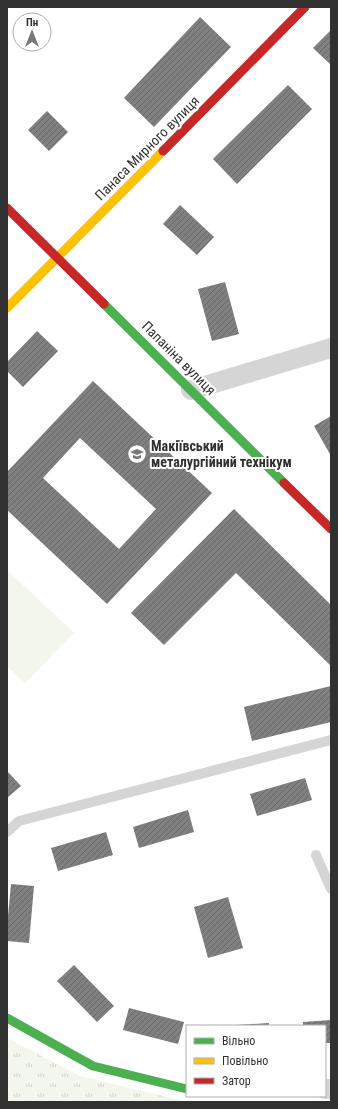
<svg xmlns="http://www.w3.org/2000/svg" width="338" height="1109" font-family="'Roboto Condensed',sans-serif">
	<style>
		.grass { fill: #f2f6ed }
		.park { fill: url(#park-tufts) }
		.building { fill: url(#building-hatch); fill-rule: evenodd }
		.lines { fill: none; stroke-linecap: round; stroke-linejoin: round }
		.lane { stroke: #d5d5d5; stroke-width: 10 }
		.street { stroke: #d5d5d5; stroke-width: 20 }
		.fast { stroke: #4caf50; stroke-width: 9 }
		.slow { stroke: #ffc107; stroke-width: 9 }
		.jam { stroke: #c62828; stroke-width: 9 }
		.labels { text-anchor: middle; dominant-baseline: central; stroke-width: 4; stroke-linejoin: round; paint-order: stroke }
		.street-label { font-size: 14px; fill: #313131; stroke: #fff }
		.poi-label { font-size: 14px; font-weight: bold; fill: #313131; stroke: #fff; text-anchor: start }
	</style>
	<defs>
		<pattern id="park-tufts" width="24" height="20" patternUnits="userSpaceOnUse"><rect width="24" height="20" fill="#f2f6ed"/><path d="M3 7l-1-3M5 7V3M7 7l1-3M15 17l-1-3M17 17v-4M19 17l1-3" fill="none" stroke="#d0d3cc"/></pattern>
		<pattern id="building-hatch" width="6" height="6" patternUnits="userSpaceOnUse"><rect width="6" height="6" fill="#808080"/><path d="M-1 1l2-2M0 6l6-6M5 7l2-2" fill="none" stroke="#696969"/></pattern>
	</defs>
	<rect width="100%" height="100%" fill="#fff"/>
	<!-- grass -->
	<path class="grass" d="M 7,570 L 74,633 L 25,683 L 7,666 Z"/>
	<!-- park -->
	<path class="park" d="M 7,1038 L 80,1076 L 187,1102 L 7,1102 Z"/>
	<!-- building -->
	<g class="building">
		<path d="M 200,17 L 231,47 L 154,127 L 124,98 Z"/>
		<path d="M 331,30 L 331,65 L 313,48 Z"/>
		<path d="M 288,85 L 312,109 L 237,184 L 213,159 Z"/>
		<path d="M 47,111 L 68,132 L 49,151 L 28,130 Z"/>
		<path d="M 180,205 L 214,237 L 197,255 L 163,224 Z"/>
		<path d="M 225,282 L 239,334 L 212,341 L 198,289 Z"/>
		<path d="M 37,331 L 58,351 L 23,387 L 7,371 L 7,362 Z"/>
		<path d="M 93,381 L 212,493 L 107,604 L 7,510 L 7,472 ZM 80,438 L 156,509 L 119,549 L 43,478 Z"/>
		<path d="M 331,416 L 331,456 L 314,426 Z"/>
		<path d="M 234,509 L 331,605 L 331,666 L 236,573 L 164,645 L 131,613 Z"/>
		<path d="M 331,686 L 331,722 L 252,741 L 244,707 Z"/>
		<path d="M 7,771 L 21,786 L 7,798 Z"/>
		<path d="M 305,778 L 312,800 L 257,816 L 250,794 Z"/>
		<path d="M 188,810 L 194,832 L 139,848 L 133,827 Z"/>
		<path d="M 106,832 L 113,855 L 58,871 L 51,848 Z"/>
		<path d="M 11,884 L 34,886 L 29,943 L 7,941 L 7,927 Z"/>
		<path d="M 228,897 L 243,948 L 208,958 L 194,907 Z"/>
		<path d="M 74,965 L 114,1006 L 97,1022 L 57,981 Z"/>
		<path d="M 129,1008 L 184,1022 L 178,1044 L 123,1030 Z"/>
		<path d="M 331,1020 L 331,1043 L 325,1043 L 325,1026 L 303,1026 L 303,1022 Z"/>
		<path d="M 269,1023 L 269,1026 L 236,1026 L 236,1025 Z"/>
	</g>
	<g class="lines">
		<!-- lane -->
		<g class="lane">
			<path d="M 7,832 L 19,821 L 331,740"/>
			<path d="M 316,855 L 331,889"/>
		</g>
		<!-- street -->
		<g class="street">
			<path d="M 191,390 L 331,348"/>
			<path d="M 325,1089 L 331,1089"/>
		</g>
		<!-- fast -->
		<g class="fast">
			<path d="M 104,304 L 284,483"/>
			<path d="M 7,1018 L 93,1066 L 187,1089"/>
		</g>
		<!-- slow -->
		<path class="slow" d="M 7,308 L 163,151"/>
		<!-- jam -->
		<g class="jam">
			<path d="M 163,151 L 305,7"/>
			<path d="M 7,208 L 104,304"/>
			<path d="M 284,483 L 331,529"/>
		</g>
	</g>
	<!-- icons -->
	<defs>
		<g id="university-ring" transform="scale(1)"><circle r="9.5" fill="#fff" stroke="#797979" stroke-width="1.5"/><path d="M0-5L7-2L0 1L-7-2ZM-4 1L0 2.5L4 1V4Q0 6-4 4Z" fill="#797979"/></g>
	</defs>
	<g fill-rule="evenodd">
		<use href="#university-ring" x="137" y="454"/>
	</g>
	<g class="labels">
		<!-- street labels -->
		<g class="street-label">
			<text transform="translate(147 148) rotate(-45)">Панаса Мирного вулиця</text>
			<text transform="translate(179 358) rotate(45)">Папаніна вулиця</text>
		</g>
		<!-- poi labels -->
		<g class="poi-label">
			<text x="151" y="446">Макіївський<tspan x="151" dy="16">металургійний технікум</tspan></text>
		</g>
	</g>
	<!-- border -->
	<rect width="338" height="1109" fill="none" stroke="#313131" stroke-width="16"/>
	<!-- legend -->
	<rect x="186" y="1025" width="140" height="72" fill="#ffffff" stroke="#adadad"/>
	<rect x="194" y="1038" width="20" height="6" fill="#4caf50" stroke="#adadad"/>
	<text x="222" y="1045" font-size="12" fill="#313131">Вільно</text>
	<rect x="194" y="1058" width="20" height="6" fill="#ffc107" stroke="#adadad"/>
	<text x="222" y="1065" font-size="12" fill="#313131">Повільно</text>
	<rect x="194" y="1078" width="20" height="6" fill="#c62828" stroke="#adadad"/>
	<text x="222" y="1085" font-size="12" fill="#313131">Затор</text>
	<!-- north arrow -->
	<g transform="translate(32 32)"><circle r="19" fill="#ffffff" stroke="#adadad"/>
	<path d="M0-3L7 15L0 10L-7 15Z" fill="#797979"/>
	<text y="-6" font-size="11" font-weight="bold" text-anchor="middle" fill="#313131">Пн</text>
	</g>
</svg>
